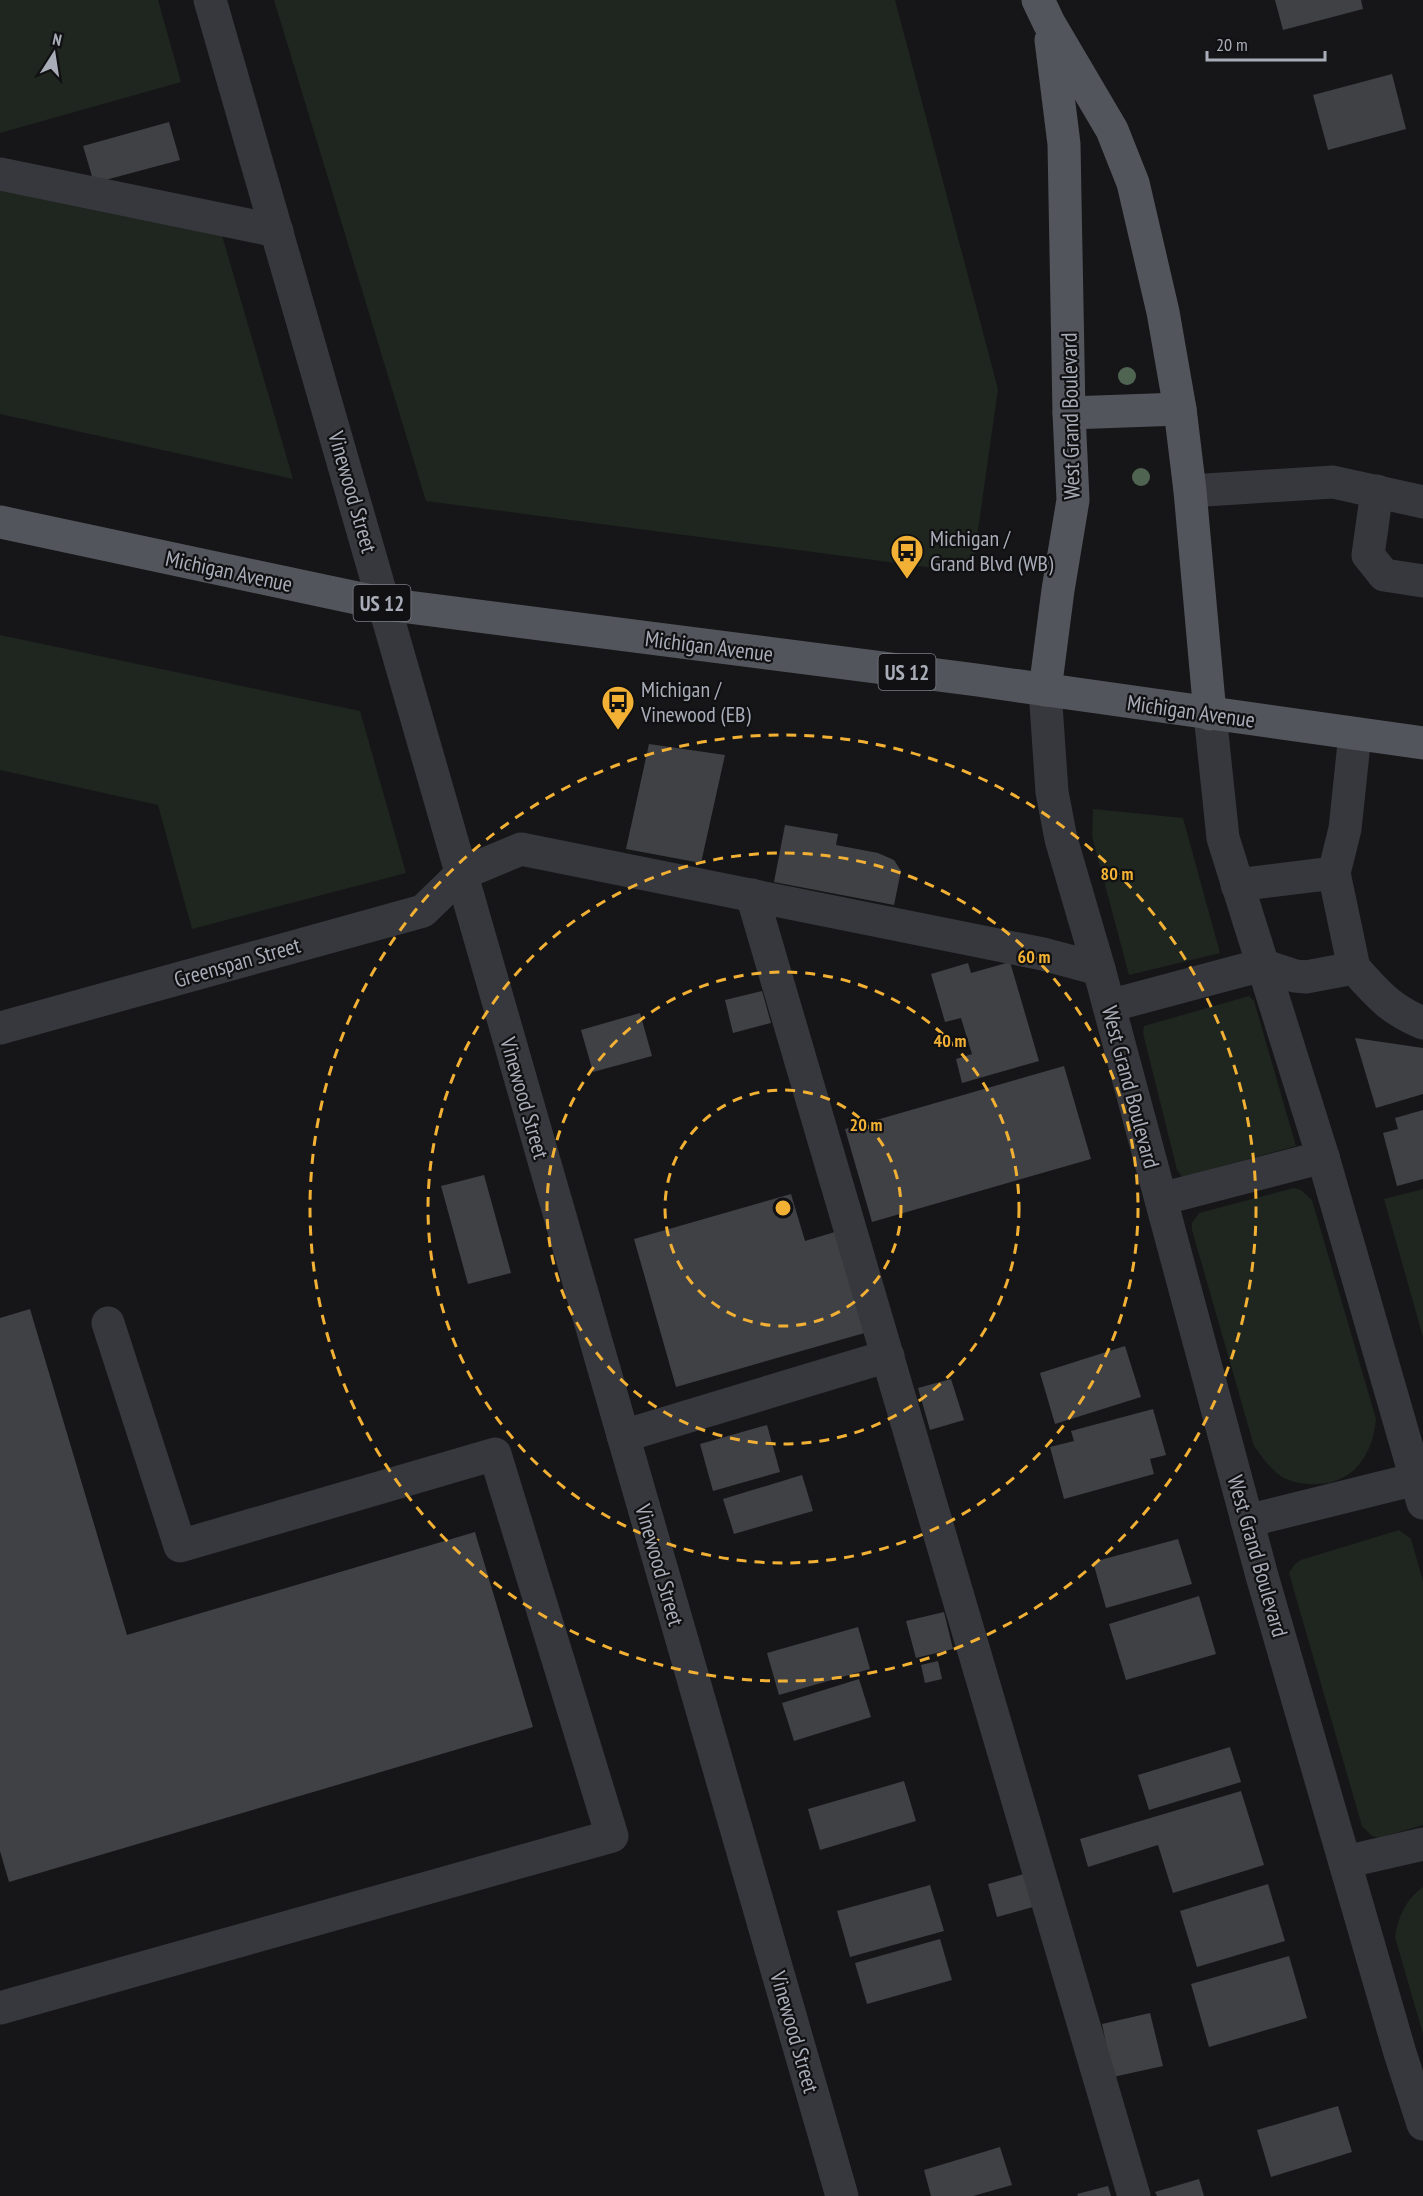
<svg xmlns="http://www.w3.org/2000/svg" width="1423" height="2196" font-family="'PT Sans Narrow',sans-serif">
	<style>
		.grass { fill: #1e261f }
		.building { fill: #404145 }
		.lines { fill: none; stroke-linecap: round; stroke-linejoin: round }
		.minor { stroke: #37383d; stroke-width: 33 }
		.major { stroke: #53555c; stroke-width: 33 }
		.tree { fill: #506452 }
		.ring { fill: none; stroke: #f2b134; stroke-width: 3; stroke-dasharray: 10 8 }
		.labels { text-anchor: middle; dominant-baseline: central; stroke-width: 4.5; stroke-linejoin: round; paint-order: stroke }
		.shield { fill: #111113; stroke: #7b7e86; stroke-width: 1.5 }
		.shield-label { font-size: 21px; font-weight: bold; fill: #a8adb8 }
		.street-label { font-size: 22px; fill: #a8adb8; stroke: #111113 }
		.poi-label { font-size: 22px; fill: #a8adb8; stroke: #111113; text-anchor: start }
		.centre { fill: #f2b134; stroke: #111113; stroke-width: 3 }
		.ring-label { font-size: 18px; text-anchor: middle; font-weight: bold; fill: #f2b134; stroke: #111113; stroke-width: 4.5; stroke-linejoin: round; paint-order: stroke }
	</style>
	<rect width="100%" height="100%" fill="#161618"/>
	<!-- grass -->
	<g class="grass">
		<path d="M 0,0 L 158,0 L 181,82 L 0,133 Z"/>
		<path d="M 274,0 L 895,0 L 998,389 L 972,573 L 426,501 Z"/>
		<path d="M 0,185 L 221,232 L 293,479 L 0,414 Z"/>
		<path d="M 0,635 L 360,711 L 406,873 L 192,929 L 158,805 L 0,770 Z"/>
		<path d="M 1093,809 L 1183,818 L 1220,953 L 1129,975 L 1092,836 Z"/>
		<path d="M 1249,996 L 1254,1001 L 1296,1146 L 1182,1177 L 1177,1170 L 1143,1033 L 1144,1026 Z"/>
		<path d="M 1294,1188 L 1301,1190 L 1312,1200 L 1376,1419 C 1373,1455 1352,1486 1313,1484 C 1302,1484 1291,1482 1282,1477 C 1270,1469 1262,1457 1254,1446 L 1192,1230 L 1192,1223 L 1199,1213 Z"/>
		<path d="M 1423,1189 L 1423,1337 L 1384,1199 Z"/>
		<path d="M 1399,1530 L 1411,1539 L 1423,1581 L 1423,1825 L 1379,1838 L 1372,1836 L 1362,1826 L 1289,1573 L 1295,1564 L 1301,1560 Z"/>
		<path d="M 1423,1887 L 1423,2034 L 1395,1937 C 1398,1917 1406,1899 1423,1887 Z"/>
	</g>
	<!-- building -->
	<g class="building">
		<path d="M 1275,0 L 1361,0 L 1363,9 L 1283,30 Z"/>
		<path d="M 1392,74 L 1406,129 L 1328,150 L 1313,95 Z"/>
		<path d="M 169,122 L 180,160 L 94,183 L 83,146 Z"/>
		<path d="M 649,744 L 725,755 L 701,863 L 626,849 Z"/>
		<path d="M 785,825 L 838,834 L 836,845 L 878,853 L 894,860 L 901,871 L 894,905 L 774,882 Z"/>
		<path d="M 1010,962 L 1039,1061 L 962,1083 L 956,1059 L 972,1054 L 961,1018 L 945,1022 L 931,974 L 968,963 L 971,973 Z"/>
		<path d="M 762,991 L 771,1023 L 733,1033 L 725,1000 Z"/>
		<path d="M 640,1013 L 652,1056 L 593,1072 L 581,1030 Z"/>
		<path d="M 1355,1038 L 1423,1048 L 1423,1094 L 1376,1108 Z"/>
		<path d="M 1064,1066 L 1091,1159 L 872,1222 L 845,1129 Z"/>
		<path d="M 1423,1110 L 1423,1179 L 1397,1186 L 1383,1133 L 1398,1129 L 1395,1118 Z"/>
		<path d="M 484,1175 L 511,1273 L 468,1284 L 441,1186 Z"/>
		<path d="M 791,1194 L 805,1241 L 838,1231 L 868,1332 L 676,1387 L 634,1239 Z"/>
		<path d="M 30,1309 L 127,1635 L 475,1532 L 533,1727 L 9,1882 L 0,1851 L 0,1318 Z"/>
		<path d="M 1125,1346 L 1141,1397 L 1055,1424 L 1040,1373 Z"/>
		<path d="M 951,1379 L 964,1420 L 930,1430 L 918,1388 Z"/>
		<path d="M 1153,1409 L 1166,1455 L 1150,1459 L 1154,1474 L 1064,1499 L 1050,1447 L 1074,1441 L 1071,1431 Z"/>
		<path d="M 767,1425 L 780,1472 L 713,1491 L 700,1444 Z"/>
		<path d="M 802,1475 L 813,1511 L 734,1534 L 723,1499 Z"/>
		<path d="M 1178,1539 L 1192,1584 L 1106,1608 L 1093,1562 Z"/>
		<path d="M 1199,1596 L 1216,1654 L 1126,1680 L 1109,1624 Z"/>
		<path d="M 944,1612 L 953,1649 L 916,1658 L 906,1621 Z"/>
		<path d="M 858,1627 L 870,1669 L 779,1695 L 767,1653 Z"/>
		<path d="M 938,1661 L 942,1679 L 925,1683 L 921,1665 Z"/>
		<path d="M 859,1679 L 871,1717 L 794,1741 L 782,1703 Z"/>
		<path d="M 1230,1747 L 1241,1782 L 1149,1810 L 1138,1775 Z"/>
		<path d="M 904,1781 L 916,1821 L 820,1850 L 808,1809 Z"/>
		<path d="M 1241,1791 L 1264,1865 L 1173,1893 L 1158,1845 L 1088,1867 L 1080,1839 Z"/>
		<path d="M 1024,1874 L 1033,1907 L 997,1917 L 988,1884 Z"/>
		<path d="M 1268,1884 L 1285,1941 L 1197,1967 L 1180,1911 Z"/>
		<path d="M 930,1885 L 944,1931 L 850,1957 L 837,1911 Z"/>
		<path d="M 940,1939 L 952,1980 L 867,2004 L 855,1963 Z"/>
		<path d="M 1289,1956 L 1307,2018 L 1209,2047 L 1191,1984 Z"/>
		<path d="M 1150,2013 L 1163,2066 L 1113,2077 L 1102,2024 Z"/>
		<path d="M 1338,2106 L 1352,2152 L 1271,2177 L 1257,2130 Z"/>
		<path d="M 1000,2147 L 1012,2185 L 973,2196 L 931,2196 L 924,2170 Z"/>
		<path d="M 1199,2179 L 1204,2196 L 1157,2196 L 1155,2192 Z"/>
		<path d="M 1108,2186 L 1111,2196 L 1078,2196 L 1077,2194 Z"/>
	</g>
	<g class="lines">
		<!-- minor -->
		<g class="minor">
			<path d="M 210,0 L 842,2196"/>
			<path d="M 0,174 L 277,231"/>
			<path d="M 1190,491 L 1333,482 L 1423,502"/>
			<path d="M 1377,491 L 1368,555 L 1384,575 L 1423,581"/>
			<path d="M 1045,690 L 1052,792 L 1061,839 L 1099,969 L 1262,1576 L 1400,2053 L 1423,2124"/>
			<path d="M 1210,714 L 1223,838 L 1323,1157 L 1423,1503"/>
			<path d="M 1334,873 L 1354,968"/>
			<path d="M 1237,885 L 1334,873 L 1345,829 L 1355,734"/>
			<path d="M 752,895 L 1134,2196"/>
			<path d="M 1109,1006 L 1262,965 L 1295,976 L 1306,977 L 1354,968 C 1378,994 1389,1009 1423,1023"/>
			<path d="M 0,1028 L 423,911 L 461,874 L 521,849 L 1043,954 L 1099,969"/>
			<path d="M 1161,1199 L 1323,1157"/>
			<path d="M 623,1436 L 888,1356"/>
			<path d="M 1247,1521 L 1416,1479"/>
			<path d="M 1345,1862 L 1423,1844"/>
			<path d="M 0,2008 L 612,1836 L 495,1454 L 180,1546 L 108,1323"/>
		</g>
		<!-- major -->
		<g class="major">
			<path d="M 1038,0 L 1049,23 L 1112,130 L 1133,183 L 1163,312 L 1180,409 L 1190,491 L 1210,714"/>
			<path d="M 1069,413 L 1180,409"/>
			<path d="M 0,522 L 385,604 L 977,680 L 1423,743"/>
			<path d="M 1045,690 L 1058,590 L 1073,500 L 1069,413 L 1064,144 L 1051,40"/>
		</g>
	</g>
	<!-- trees -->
	<g class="tree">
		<circle cx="1127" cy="376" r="9"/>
		<circle cx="1141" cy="477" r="9"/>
	</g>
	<!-- distance rings -->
	<g class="ring">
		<circle cx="783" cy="1208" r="118"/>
		<circle cx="783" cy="1208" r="236"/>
		<circle cx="783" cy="1208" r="355"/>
		<circle cx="783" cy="1208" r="473"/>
	</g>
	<!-- icons -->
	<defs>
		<g id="bus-pin" transform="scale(1.725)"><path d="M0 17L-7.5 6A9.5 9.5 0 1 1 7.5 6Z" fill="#f2b134" stroke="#111113"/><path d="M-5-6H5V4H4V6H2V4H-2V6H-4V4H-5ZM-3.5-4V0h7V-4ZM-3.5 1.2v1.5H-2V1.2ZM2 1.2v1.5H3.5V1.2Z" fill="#111"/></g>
	</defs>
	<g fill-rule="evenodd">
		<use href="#bus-pin" x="907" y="551"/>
		<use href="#bus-pin" x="618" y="702"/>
	</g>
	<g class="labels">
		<!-- shield labels -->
		<g class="shield">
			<rect x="353.5" y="585" width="57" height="36" rx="4.5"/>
			<rect x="878.5" y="654" width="57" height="36" rx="4.5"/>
		</g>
		<g class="shield-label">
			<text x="382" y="603">US 12</text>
			<text x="907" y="672">US 12</text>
		</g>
		<!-- street labels -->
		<g class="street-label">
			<text transform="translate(1070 416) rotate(-91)">West Grand Boulevard</text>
			<text transform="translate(353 492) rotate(74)">Vinewood Street</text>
			<text transform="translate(229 571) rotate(12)">Michigan Avenue</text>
			<text transform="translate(709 646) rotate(7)">Michigan Avenue</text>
			<text transform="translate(1191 711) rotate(8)">Michigan Avenue</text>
			<text transform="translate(237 962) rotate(-16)">Greenspan Street</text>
			<text transform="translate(1131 1087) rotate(75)">West Grand Boulevard</text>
			<text transform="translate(525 1098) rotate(74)">Vinewood Street</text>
			<text transform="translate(1258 1556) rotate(74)">West Grand Boulevard</text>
			<text transform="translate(660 1565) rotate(74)">Vinewood Street</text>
			<text transform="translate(795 2032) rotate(74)">Vinewood Street</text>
		</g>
		<!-- poi labels -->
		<g class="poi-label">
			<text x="930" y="538">Michigan /<tspan x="930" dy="25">Grand Blvd (WB)</tspan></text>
			<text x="641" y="689">Michigan /<tspan x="641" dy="25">Vinewood (EB)</tspan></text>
		</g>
	</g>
	<circle cx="783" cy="1208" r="9" class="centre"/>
	<g class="ring-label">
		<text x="1117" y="880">80 m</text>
		<text x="1034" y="963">60 m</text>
		<text x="950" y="1047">40 m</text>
		<text x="866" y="1131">20 m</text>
	</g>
	<!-- north arrow -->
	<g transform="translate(54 54) rotate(12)" stroke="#111113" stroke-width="4.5" paint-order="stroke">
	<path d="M0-4.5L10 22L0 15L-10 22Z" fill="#a8adb8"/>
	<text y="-9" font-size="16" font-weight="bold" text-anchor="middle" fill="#a8adb8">N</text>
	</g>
	<!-- scale -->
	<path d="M1207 51v9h118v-9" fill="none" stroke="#a8adb8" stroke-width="3"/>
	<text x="1216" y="51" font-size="18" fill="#a8adb8" stroke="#111113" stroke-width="4.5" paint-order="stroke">20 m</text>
</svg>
